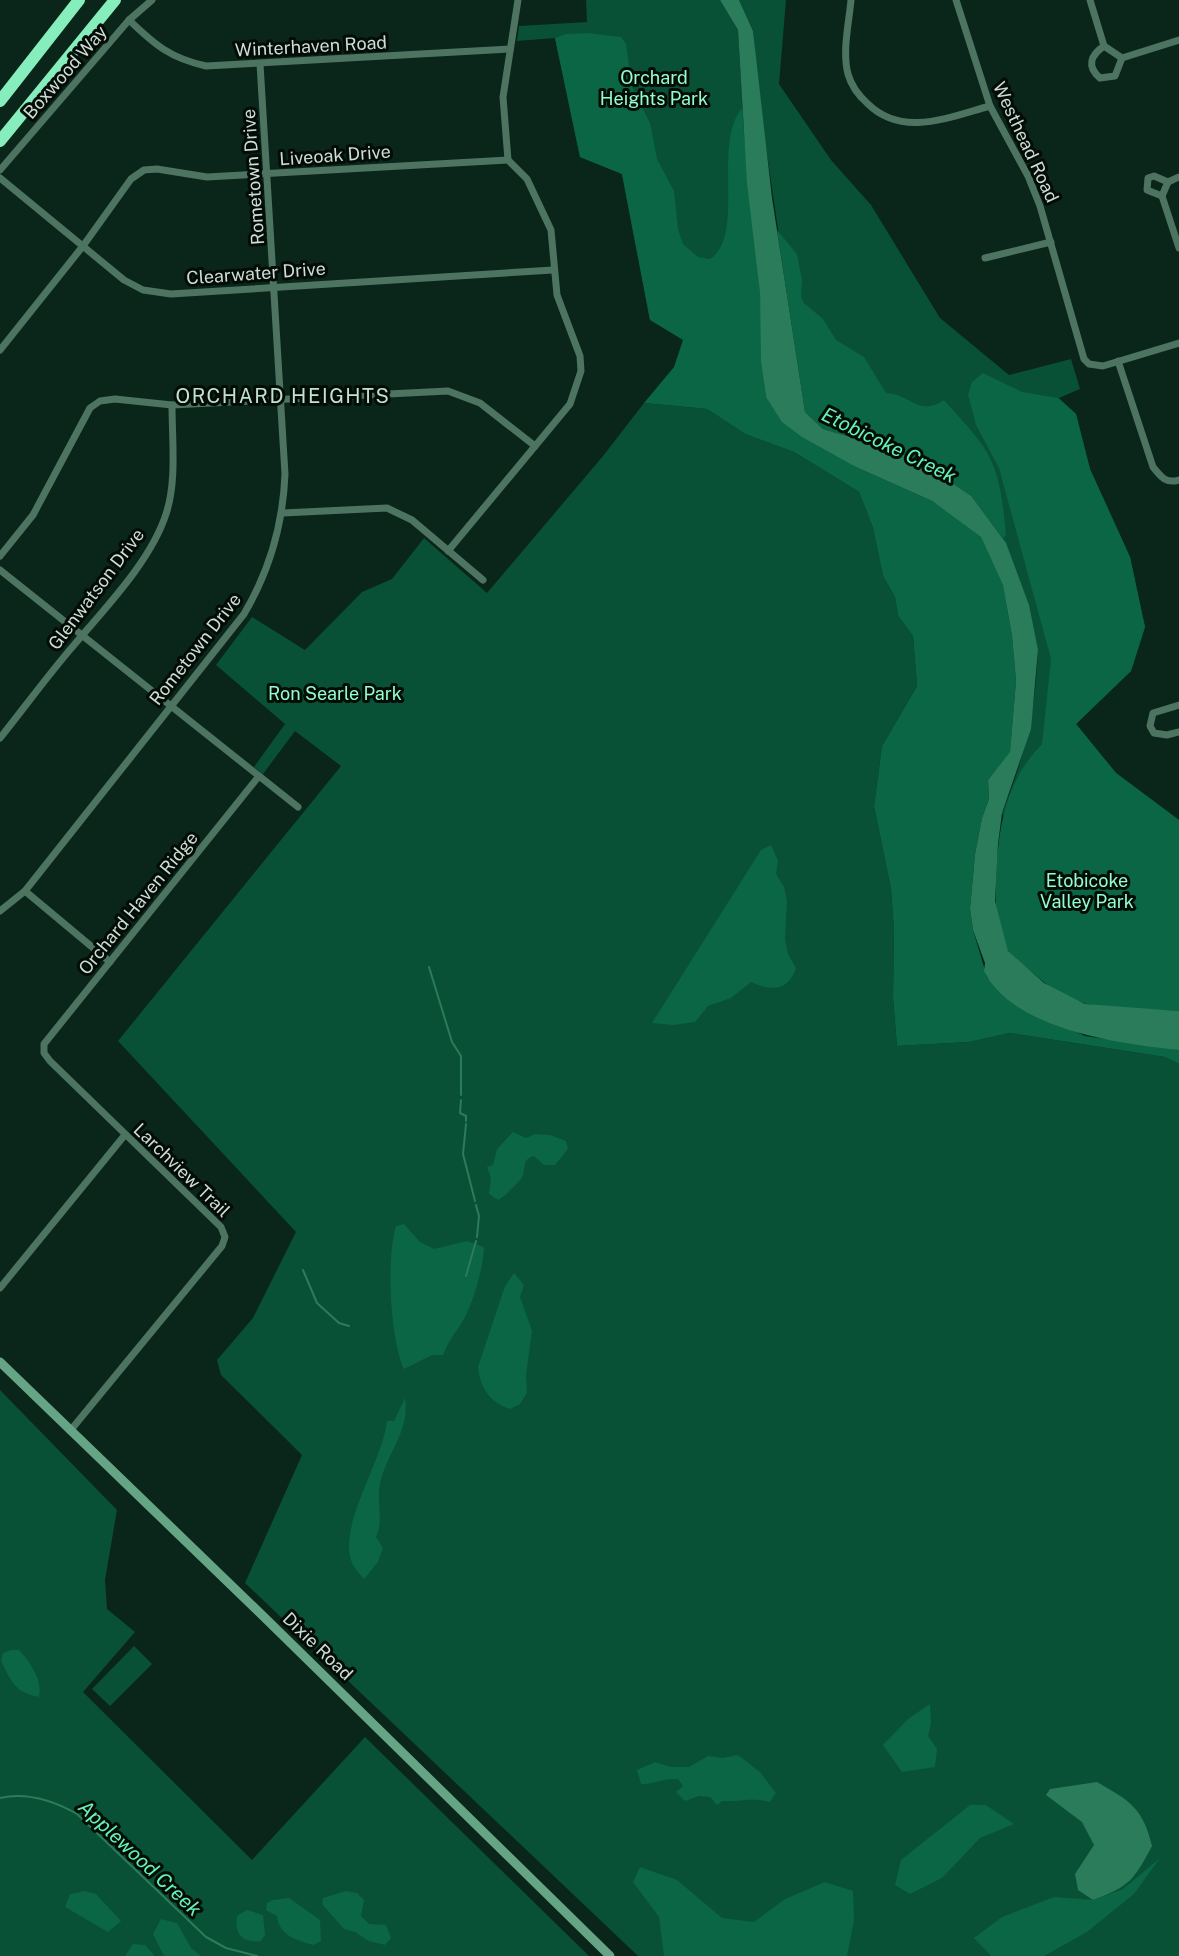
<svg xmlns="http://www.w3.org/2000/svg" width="1179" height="1956" font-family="'Public Sans',sans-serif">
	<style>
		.green { fill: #085136 }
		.forest { fill: #0a6645 }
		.water { fill: #2b7c5a }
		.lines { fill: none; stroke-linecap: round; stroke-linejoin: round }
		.stream { stroke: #2b7c5a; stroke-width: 2 }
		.minor { stroke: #4d7460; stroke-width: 7 }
		.secondary { stroke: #65a585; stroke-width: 9 }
		.motorway { stroke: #86edbc; stroke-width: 12 }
		.labels { text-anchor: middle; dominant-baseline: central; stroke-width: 6; stroke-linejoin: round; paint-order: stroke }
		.street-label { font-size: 18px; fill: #ceddd5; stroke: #030c07 }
		.park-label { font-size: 18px; fill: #95fdcb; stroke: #030c07 }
		.neighbourhood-label { font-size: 20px; letter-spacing: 1.5px; fill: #c2e2d1; stroke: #030c07 }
		.water-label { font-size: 20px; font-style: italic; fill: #66f2b5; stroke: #030c07 }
	</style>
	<rect width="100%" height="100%" fill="#0a2519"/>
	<!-- green -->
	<g class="green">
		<path d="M 586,0 L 720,0 L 738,30 L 747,183 L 760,293 L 650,320 L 622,174 L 580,157 L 555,38 L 517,41 L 519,26 L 587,22 Z"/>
		<path d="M 739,0 L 786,0 L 779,84 L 831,160 L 871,205 L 940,318 L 1009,375 L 1071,359 L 1080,389 L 1059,398 L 1076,414 L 1090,469 L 1130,557 L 1145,627 L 1131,671 L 1076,724 L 1116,773 L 1179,820 L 1179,1011 L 1085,1004 L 1002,813 C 1026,753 1035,715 1038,650 L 787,291 L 760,106 L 753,31 Z"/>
		<path d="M 644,403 L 707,409 L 745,434 L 794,452 L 859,492 L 873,528 L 883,576 L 895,597 L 898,616 L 913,636 L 917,686 L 882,746 L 874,806 L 891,889 L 894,931 L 893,998 L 897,1046 L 969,1042 L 1010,1033 L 1165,1057 L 1179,1064 L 1179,1956 L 638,1956 L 245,1583 L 302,1455 L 221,1375 L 217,1360 L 253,1318 L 296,1232 L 118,1041 L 341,766 L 295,731 L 263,774 L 254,767 L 285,724 L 216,665 L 252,617 L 305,650 L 362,592 L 392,579 L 424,538 L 487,593 L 603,456 Z"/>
		<path d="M 0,1390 L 117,1510 L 105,1580 L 107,1609 L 135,1632 L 83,1692 L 252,1860 L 365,1737 L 589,1956 L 0,1956 Z"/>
		<path d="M 134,1646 L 152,1664 L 110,1706 L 92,1689 Z"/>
	</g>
	<!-- forest -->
	<g class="forest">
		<path d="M 588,33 L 621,37 L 626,44 L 632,87 L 650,123 L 657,159 L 674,191 L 678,229 L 683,244 L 698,257 L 710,259 C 746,235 712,144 742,108 C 746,170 755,230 760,292 C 763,327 761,362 766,397 L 856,467 L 932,501 L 981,537 L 1003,585 L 1012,636 L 1016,681 L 1010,753 L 988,780 L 989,799 L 982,818 L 975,854 L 970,909 L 973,930 L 987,977 L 1062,1025 L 1085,1036 L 1179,1050 L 1179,1064 L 1165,1057 L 1010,1033 L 969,1042 L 897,1046 L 893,998 L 894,931 L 891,889 L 874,806 L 882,746 L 917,686 L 913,636 L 898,616 L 895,597 L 883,576 L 873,528 L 859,492 L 794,452 L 745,434 L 707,409 L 644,403 L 674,367 L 683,340 L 650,320 L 622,174 L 580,157 L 555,38 L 566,34 Z"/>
		<path d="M 777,230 L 797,254 L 802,280 L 801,297 L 804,303 L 823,319 L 836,340 L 864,357 L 886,393 C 911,394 918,417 944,400 C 957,415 972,430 983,446 C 1001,472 1003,506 1006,535 L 1003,538 L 971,497 L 932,470 L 895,450 L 823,429 L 805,412 Z"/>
		<path d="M 983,373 L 1022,392 L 1058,398 L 1076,414 L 1090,469 L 1130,557 L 1145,627 L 1131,671 L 1076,724 L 1116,773 L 1179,820 L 1179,1011 C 1154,1009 1106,1010 1084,1003 C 1065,998 1047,986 1033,973 C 1025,967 1015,960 1009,952 C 991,929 996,886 997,859 C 1001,813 1010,777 1042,744 L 1051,659 L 999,468 L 976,425 L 968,395 L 972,382 Z"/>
		<path d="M 771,845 L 778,861 L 776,874 L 784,887 L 787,900 L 785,939 L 788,954 L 796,968 C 788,992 771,991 751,982 L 731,998 L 708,1006 L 695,1022 L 673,1025 L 652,1023 L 761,850 Z"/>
		<path d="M 513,1132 L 526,1138 L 535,1134 L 550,1135 L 566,1141 L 568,1149 L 555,1165 L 544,1165 L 534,1156 C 519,1160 528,1173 520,1180 C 513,1187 507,1195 498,1200 L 489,1194 L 491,1178 L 487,1167 L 493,1165 L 497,1149 Z"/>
		<path d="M 404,1224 L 420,1242 L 434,1249 L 467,1241 L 484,1247 C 484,1265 473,1303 464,1319 C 457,1331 448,1341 443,1355 L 432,1355 L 404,1369 C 390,1338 386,1259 396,1226 Z"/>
		<path d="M 514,1273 L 524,1285 L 520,1297 L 532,1331 L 526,1375 L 527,1393 L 520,1404 L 510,1409 C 490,1402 480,1388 478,1367 L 505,1286 Z"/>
		<path d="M 405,1398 C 411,1433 382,1458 379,1491 C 378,1508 383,1522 376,1537 L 383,1548 L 378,1562 L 364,1579 C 360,1574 353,1567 351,1560 C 339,1524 383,1460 387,1421 L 394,1421 Z"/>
		<path d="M 11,1650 L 19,1650 C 30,1662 43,1680 39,1697 C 14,1692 12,1682 1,1661 L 3,1653 Z"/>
		<path d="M 930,1704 L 931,1724 L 928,1736 L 937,1749 L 935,1767 L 902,1772 L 883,1745 L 908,1719 Z"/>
		<path d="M 738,1755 L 760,1772 L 776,1793 L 770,1802 C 750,1797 742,1802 722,1801 L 717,1805 L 710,1797 L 699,1796 L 685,1801 L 676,1792 L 683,1786 L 678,1779 C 664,1778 655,1784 641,1784 L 637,1770 L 655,1762 L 671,1767 L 689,1767 L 708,1756 L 723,1758 Z"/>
		<path d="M 970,1805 L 986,1805 L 1014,1824 L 980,1838 L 942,1878 L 910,1894 L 895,1885 L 901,1860 Z"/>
		<path d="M 1160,1858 L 1134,1894 L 1087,1932 L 1044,1956 L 991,1956 L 974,1938 L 1002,1917 L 1054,1897 L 1093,1900 L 1123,1889 Z"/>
		<path d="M 640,1867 L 677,1880 L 722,1918 L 754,1922 L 785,1899 L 825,1882 L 853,1891 L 854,1920 L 847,1956 L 664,1956 L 659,1917 L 633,1882 Z"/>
		<path d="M 85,1891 L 96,1894 L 121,1921 L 108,1932 L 65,1907 L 70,1894 Z"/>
		<path d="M 346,1891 L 357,1893 L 364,1900 L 361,1916 L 369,1924 L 386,1925 L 391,1938 L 385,1945 L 369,1941 L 355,1932 L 344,1929 L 322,1904 L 323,1898 Z"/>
		<path d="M 289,1898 L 320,1920 L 321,1941 L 313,1945 C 297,1940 279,1936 277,1916 L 266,1910 L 267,1903 L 273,1900 Z"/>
		<path d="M 247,1910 L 263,1915 L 265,1935 L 261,1941 C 243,1943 234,1935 237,1916 Z"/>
		<path d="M 161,1919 L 177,1923 L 191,1948 L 201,1956 L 164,1956 L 153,1934 Z"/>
		<path d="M 133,1944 L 145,1945 L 155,1956 L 125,1956 Z"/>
	</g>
	<!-- water -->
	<g class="water">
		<path d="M 720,0 L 739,0 L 753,31 L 772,198 L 805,412 L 823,429 L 895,450 L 932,470 L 971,496 L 1006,543 L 1029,605 L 1038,650 L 1031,729 L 1002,813 L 998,844 L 995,901 L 1008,951 L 1044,983 L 1085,1004 L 1179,1011 L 1179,1050 C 1121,1044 1013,1030 984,971 L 985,963 L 973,930 L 970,909 L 975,854 L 982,818 L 989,799 L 988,780 L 1010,752 L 1016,681 L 1012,636 L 1003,585 L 981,537 L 932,501 L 856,467 L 802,437 L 782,422 L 766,397 L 761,360 L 760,293 L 747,183 L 738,30 Z"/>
		<path d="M 1097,1782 C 1130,1801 1143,1808 1152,1846 C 1134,1880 1129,1887 1093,1900 L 1078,1890 L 1075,1874 L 1094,1845 L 1082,1822 L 1046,1795 L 1050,1789 Z"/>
	</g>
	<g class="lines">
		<!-- stream -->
		<g class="stream">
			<path d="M 429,967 L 452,1042 L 461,1056 L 461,1095"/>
			<path d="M 461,1100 L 460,1113 L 466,1116 L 466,1121"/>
			<path d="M 466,1124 L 463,1154 L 475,1201"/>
			<path d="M 476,1205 L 479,1216 L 477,1237"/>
			<path d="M 303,1270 L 317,1303 L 339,1323 L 349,1326"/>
			<path d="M 466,1276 L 476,1241"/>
			<path d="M 0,1798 C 27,1792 54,1801 77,1814 L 206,1937 L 226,1948 L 257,1956"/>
		</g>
		<!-- minor -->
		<g class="minor">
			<path d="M 851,0 C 849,23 842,51 848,74 C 851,85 859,96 868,104 C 903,138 949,117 990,106"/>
			<path d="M 956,0 L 990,106 L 1028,176 L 1040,206 L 1084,359 L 1089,364 L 1103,366 L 1179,343"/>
			<path d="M 1090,0 L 1104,46 L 1122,58 L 1179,40"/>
			<path d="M 129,20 C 155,45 170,58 206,66 L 510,49"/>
			<path d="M 1104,46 C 1091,55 1086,66 1100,78 L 1115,76 L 1122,58"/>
			<path d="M 0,170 L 129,20 L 152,0"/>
			<path d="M 1179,177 L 1168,182 L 1162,196 L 1179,248"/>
			<path d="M 0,178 L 124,280 L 143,290 L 171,294 L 553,270"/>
			<path d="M 1162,196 L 1147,190 L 1148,178 L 1154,176 L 1168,182"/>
			<path d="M 985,258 L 1051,242"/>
			<path d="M 0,350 L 83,246 L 131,179 L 144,170 L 157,169 L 207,177 L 508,160"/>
			<path d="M 1118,361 L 1153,467 C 1161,477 1166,484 1179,480"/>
			<path d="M 283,513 L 387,508 L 412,520 L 483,580"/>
			<path d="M 448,551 L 570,404 L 581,371 L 580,356 L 557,295 L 551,230 L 527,179 L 508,160 L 503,97 L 518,0"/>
			<path d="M 0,556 L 33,515 L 90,408 L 100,401 L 115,399 L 172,405 L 448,391 L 480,403 L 535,446"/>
			<path d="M 0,570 L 298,807"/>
			<path d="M 1179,705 L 1153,713 L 1150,726 L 1154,733 L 1167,735 L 1179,732"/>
			<path d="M 0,738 C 25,707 48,675 74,645 C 105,608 151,561 166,514 C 177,481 172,440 172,405"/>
			<path d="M 25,891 L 110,962"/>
			<path d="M 0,911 L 25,891 L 244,614 C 270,570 283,525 285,474 L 260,64"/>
			<path d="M 0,1288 L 124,1136"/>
			<path d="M 70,1431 L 222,1246 L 225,1237 L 221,1227 L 50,1061 L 44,1053 L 44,1044 L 259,776"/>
		</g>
		<!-- secondary -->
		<path class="secondary" d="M 0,1362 L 263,1616 L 610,1956"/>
		<!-- motorway -->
		<g class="motorway">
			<path d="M 0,101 L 79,0"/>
			<path d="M 0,141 L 115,0"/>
		</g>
	</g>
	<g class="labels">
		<!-- street labels -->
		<g class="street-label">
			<text transform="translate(311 46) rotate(-3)">Winterhaven Road</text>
			<text transform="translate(65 72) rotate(-49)">Boxwood Way</text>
			<text transform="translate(1026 142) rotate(65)">Westhead Road</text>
			<text transform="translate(335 155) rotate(-4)">Liveoak Drive</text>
			<text transform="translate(253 177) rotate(-94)">Rometown Drive</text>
			<text transform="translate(256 273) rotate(-4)">Clearwater Drive</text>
			<text transform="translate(96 589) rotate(-53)">Glenwatson Drive</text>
			<text transform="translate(195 649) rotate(-52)">Rometown Drive</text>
			<text transform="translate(138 903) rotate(-51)">Orchard Haven Ridge</text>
			<text transform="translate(182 1170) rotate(44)">Larchview Trail</text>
			<text transform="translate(318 1646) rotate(44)">Dixie Road</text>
		</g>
		<!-- park labels -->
		<g class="park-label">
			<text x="654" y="77">Orchard<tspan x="654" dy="21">Heights Park</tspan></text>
			<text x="335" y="693">Ron Searle Park</text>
			<text x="1087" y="880">Etobicoke<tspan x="1087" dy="21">Valley Park</tspan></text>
		</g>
		<!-- neighbourhood labels -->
		<g class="neighbourhood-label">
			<text x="283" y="396">ORCHARD HEIGHTS</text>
		</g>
		<!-- water labels -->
		<g class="water-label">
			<text transform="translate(889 445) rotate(26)">Etobicoke Creek</text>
			<text transform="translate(140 1858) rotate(43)">Applewood Creek</text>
		</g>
	</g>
</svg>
